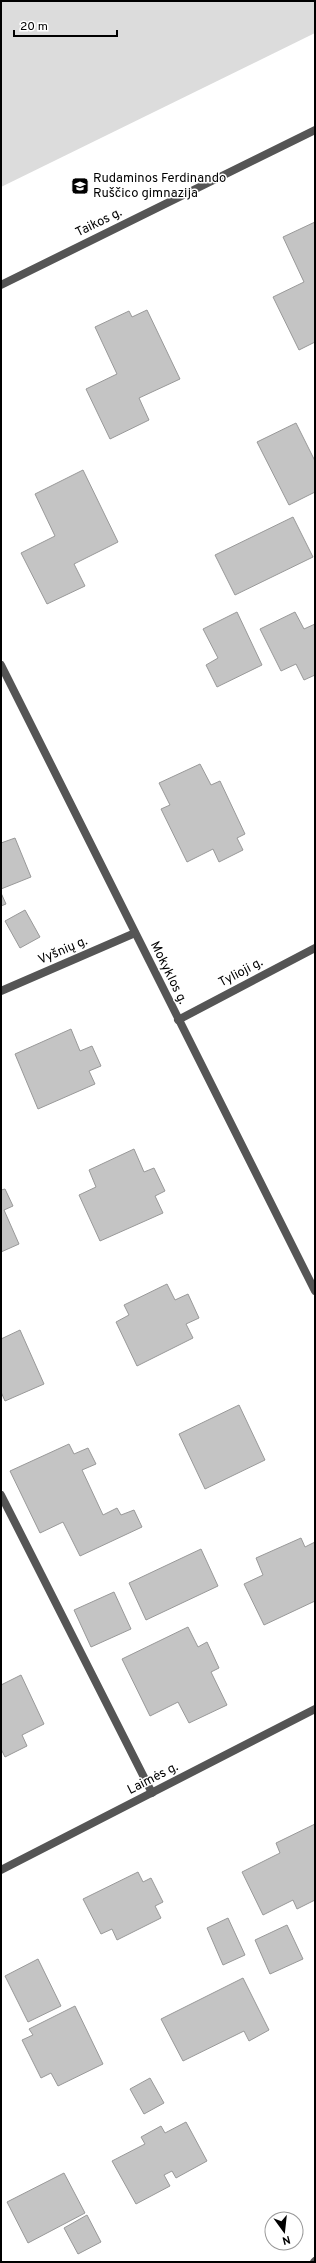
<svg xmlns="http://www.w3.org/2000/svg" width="316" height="2263" font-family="Overpass,sans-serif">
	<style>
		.grass { fill: #dcdcdc }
		.building { fill: #c4c4c4; stroke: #999 }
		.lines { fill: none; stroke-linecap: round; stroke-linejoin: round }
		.minor { stroke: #555; stroke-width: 8 }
		.labels { text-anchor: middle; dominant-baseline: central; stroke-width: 3; stroke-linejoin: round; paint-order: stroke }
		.poi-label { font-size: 13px; fill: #000; stroke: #fff; text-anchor: start }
		.street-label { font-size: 13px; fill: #000; stroke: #fff }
	</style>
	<rect width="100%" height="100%" fill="#fff"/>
	<!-- grass -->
	<path class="grass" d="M 1,1 L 315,1 L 315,33 L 1,187 Z"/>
	<!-- building -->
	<g class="building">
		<path d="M 315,222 L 315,342 L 299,350 L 273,297 L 304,282 L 283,237 Z"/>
		<path d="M 147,310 L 180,379 L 139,398 L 149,420 L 110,439 L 86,389 L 117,374 L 95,327 L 129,311 L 132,317 Z"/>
		<path d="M 296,423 L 315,461 L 315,492 L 289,505 L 257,442 Z"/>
		<path d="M 83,470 L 118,542 L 74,564 L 85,586 L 47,604 L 21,553 L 55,536 L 35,494 Z"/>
		<path d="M 293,517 L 313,557 L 235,595 L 215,555 Z"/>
		<path d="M 237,612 L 262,665 L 217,687 L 206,665 L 218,658 L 203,629 Z"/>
		<path d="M 295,612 L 304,629 L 315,624 L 315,675 L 304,680 L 296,664 L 281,671 L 260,629 Z"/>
		<path d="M 200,764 L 211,785 L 220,781 L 245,834 L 237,838 L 243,850 L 219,862 L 213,849 L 187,862 L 161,809 L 170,805 L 159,783 Z"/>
		<path d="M 15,838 L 31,877 L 1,889 L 1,843 Z"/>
		<path d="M 1,893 L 6,904 L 1,906 Z"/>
		<path d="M 25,910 L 40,937 L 20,948 L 5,921 Z"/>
		<path d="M 71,1029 L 80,1051 L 92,1046 L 101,1066 L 89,1071 L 95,1084 L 38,1109 L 15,1054 Z"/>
		<path d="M 134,1149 L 144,1172 L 154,1168 L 165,1191 L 155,1196 L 163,1213 L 100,1241 L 79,1195 L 96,1187 L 89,1170 Z"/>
		<path d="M 5,1189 L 13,1206 L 4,1210 L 19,1244 L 1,1252 L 1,1190 Z"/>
		<path d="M 167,1284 L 175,1300 L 188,1294 L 199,1318 L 186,1324 L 193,1338 L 137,1366 L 116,1322 L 129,1315 L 124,1305 Z"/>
		<path d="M 20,1330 L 44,1384 L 5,1401 L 1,1392 L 1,1339 Z"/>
		<path d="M 239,1405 L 265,1460 L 205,1489 L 179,1434 Z"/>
		<path d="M 69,1444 L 74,1454 L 88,1448 L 96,1464 L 82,1470 L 103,1515 L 117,1508 L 121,1515 L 134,1510 L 142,1527 L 80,1556 L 63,1522 L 40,1533 L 10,1471 Z"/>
		<path d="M 301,1538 L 305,1547 L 315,1542 L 315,1601 L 264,1625 L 244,1584 L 263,1575 L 256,1558 Z"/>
		<path d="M 201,1549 L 218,1586 L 146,1620 L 129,1583 Z"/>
		<path d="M 114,1592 L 131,1629 L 91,1647 L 74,1610 Z"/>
		<path d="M 188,1627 L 198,1647 L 207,1642 L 219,1668 L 211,1672 L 227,1705 L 189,1723 L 178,1702 L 150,1716 L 122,1659 Z"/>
		<path d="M 21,1675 L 44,1724 L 22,1735 L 27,1746 L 5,1757 L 1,1749 L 1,1685 Z"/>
		<path d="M 315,1824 L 315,1900 L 297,1909 L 293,1900 L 263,1915 L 242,1872 L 280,1853 L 276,1843 Z"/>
		<path d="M 138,1872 L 143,1882 L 151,1878 L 163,1902 L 155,1906 L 161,1918 L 117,1940 L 112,1929 L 101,1934 L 83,1899 Z"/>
		<path d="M 228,1918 L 245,1955 L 223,1965 L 207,1928 Z"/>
		<path d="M 287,1925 L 303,1959 L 270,1974 L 255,1940 Z"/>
		<path d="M 38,1959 L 61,2006 L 28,2022 L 5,1976 Z"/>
		<path d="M 243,1978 L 269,2030 L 249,2041 L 244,2031 L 183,2061 L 161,2019 Z"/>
		<path d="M 75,2006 L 103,2064 L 58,2086 L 51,2073 L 41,2078 L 22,2040 L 33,2035 L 29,2029 Z"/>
		<path d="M 150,2078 L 164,2103 L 144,2114 L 130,2089 Z"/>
		<path d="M 186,2122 L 207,2161 L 176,2178 L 172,2171 L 164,2175 L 170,2186 L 136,2204 L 112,2161 L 145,2144 L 141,2137 L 161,2126 L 165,2133 Z"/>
		<path d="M 64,2173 L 85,2213 L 28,2243 L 7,2202 Z"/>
		<path d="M 87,2215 L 101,2242 L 78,2254 L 64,2228 Z"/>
	</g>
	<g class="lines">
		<!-- minor -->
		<g class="minor">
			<path d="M 1,285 L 315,130"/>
			<path d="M 1,665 L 315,1291"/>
			<path d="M 1,991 L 135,933"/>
			<path d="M 178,1020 L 315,948"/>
			<path d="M 1,1495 L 152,1793"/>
			<path d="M 1,1870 L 315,1709"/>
			<path d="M 314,2262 L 315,2261"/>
		</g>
	</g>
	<!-- icons -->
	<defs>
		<g id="school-square" transform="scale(0.9)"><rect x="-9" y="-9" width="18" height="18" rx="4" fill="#000" stroke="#fff"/><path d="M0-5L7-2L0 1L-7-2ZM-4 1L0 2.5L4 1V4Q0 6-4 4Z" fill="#fff"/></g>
	</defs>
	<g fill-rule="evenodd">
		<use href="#school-square" x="80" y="186"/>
	</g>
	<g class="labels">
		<!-- poi labels -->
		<g class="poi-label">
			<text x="93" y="179">Rudaminos Ferdinando<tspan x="93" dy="15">Ruščico gimnazija</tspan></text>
		</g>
		<!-- street labels -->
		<g class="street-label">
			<text transform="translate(99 223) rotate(-26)">Taikos g.</text>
			<text transform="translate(63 951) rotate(-23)">Vyšnių g.</text>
			<text transform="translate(168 973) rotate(64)">Mokyklos g.</text>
			<text transform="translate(241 973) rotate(-28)">Tylioji g.</text>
			<text transform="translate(153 1779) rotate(-27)">Laimės g.</text>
		</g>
	</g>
	<!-- border -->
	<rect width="316" height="2263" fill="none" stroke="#000000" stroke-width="4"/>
	<!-- north arrow -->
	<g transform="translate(284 2231) rotate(165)"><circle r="19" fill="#ffffff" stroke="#999999"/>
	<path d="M0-3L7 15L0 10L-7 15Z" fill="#000000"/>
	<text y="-6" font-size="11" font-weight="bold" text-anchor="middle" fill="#000000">N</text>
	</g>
	<!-- scale -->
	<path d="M14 30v6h103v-6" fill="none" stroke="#000000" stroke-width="2"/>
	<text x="20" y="30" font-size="12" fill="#000000" stroke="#ffffff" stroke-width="3" paint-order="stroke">20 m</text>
</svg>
